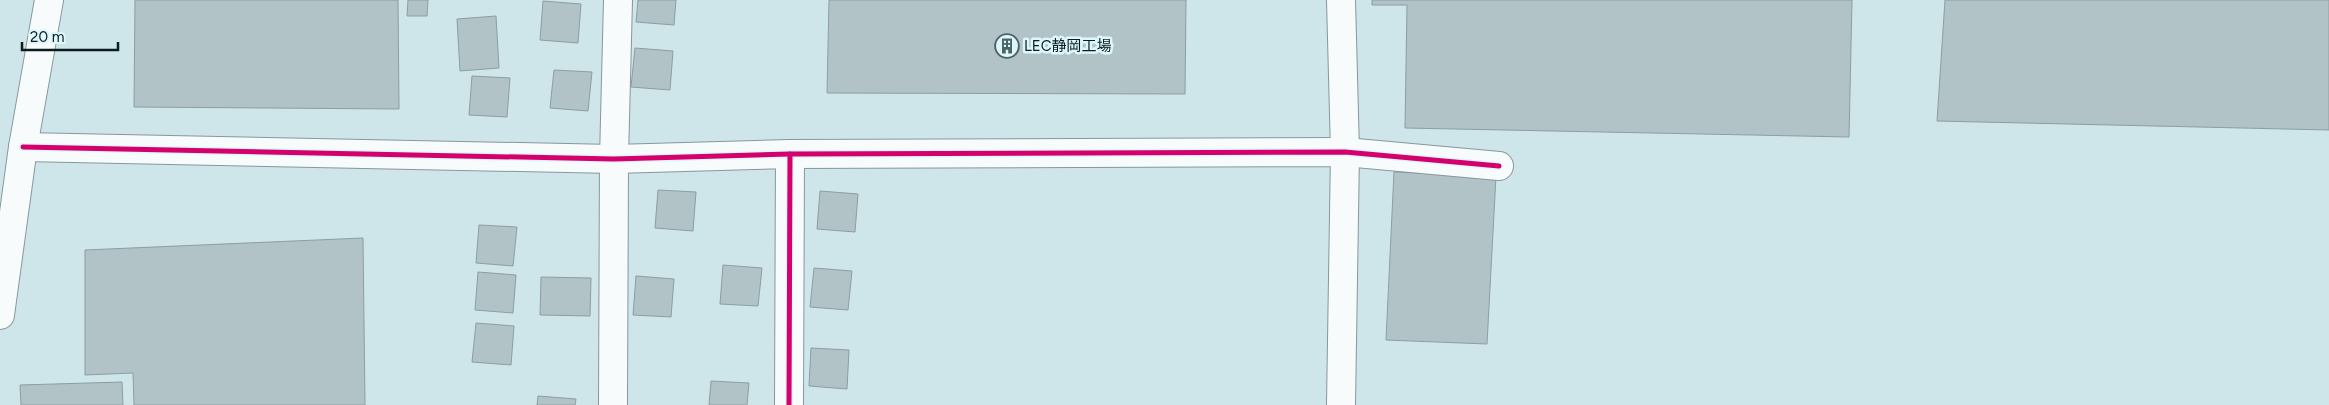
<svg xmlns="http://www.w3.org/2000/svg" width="2329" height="405" font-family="Figtree,'Noto Sans JP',sans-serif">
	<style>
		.building { fill: #b1c3c7; stroke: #8c9ea1 }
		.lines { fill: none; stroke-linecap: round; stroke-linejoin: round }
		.minor-casing { stroke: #86989c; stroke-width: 30 }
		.tertiary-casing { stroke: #86989c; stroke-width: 30 }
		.minor { stroke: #f8fbfc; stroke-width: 28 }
		.tertiary { stroke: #f8fbfc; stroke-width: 28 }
		.cycleway-casing { stroke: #ddf6fc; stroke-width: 8 }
		.cycleway { stroke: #d6006c; stroke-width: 5 }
		.labels { text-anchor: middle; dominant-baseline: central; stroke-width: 5; stroke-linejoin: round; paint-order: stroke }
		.poi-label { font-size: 15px; fill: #0b1b1e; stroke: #ddf6fc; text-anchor: start }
	</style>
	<rect width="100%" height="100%" fill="#cee5ea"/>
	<!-- building -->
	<g class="building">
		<path d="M 135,0 L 398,0 L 399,109 L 134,107 Z"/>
		<path d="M 408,0 L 428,0 L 427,16 L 407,16 Z"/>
		<path d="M 638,0 L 676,0 L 674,25 L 636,22 Z"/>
		<path d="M 829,0 L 1186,0 L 1185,94 L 827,93 Z"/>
		<path d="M 1372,0 L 1852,0 L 1849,137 L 1405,128 L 1407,5 L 1372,5 Z"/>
		<path d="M 1945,0 L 2329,0 L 2329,130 L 1937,121 Z"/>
		<path d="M 543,1 L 581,4 L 578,43 L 540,40 Z"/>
		<path d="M 496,16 L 499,68 L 460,71 L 457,19 Z"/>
		<path d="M 635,48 L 673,51 L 670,90 L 631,87 Z"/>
		<path d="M 554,70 L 592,72 L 588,111 L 550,108 Z"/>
		<path d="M 472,76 L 510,78 L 507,117 L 469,115 Z"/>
		<path d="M 1394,172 L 1496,176 L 1487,344 L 1386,340 Z"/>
		<path d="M 658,190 L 696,192 L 693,231 L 655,228 Z"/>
		<path d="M 820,191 L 858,194 L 855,232 L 817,229 Z"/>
		<path d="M 479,225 L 517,227 L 513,266 L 476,263 Z"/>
		<path d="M 363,238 L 365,405 L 134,405 L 133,373 L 85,375 L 85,250 Z"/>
		<path d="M 723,265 L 762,268 L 758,306 L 720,304 Z"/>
		<path d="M 814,268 L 852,271 L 848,310 L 810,307 Z"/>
		<path d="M 478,272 L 516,275 L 513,313 L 475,310 Z"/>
		<path d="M 636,276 L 674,279 L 671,317 L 633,315 Z"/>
		<path d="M 541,277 L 591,278 L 590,316 L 540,315 Z"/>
		<path d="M 476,323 L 514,326 L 511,365 L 472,362 Z"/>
		<path d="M 811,348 L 849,350 L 847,389 L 809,386 Z"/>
		<path d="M 711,381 L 749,383 L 747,405 L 709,405 Z"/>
		<path d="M 122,382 L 123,405 L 21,405 L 20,385 Z"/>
		<path d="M 538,396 L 576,399 L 575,405 L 537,405 Z"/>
	</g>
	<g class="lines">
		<!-- minor casing -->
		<g class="minor-casing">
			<g id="minor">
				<path d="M 1341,0 L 1345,152 L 1341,405"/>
				<path d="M 23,147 L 614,159 L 790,154 L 1345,152 L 1499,166"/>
				<path d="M 613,405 L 614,159 L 618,0"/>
				<path d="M 789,405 L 790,154"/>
			</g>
		</g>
		<!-- tertiary casing -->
		<g class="tertiary-casing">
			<path id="tertiary" d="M 0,315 L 23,147 L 49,0"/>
		</g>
		<!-- minor -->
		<use href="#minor" class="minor"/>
		<!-- tertiary -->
		<use href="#tertiary" class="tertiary"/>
		<!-- cycleway casing -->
		<g class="cycleway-casing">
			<g id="cycleway">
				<path d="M 23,147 L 614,159 L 790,154 L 1345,152 L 1499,166"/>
				<path d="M 789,405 L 790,154"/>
			</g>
		</g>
		<!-- cycleway -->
		<use href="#cycleway" class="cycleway"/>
	</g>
	<!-- icons -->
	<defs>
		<g id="building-ring" transform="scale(1.25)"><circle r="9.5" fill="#ddf6fc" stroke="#4f6265" stroke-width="1.5"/><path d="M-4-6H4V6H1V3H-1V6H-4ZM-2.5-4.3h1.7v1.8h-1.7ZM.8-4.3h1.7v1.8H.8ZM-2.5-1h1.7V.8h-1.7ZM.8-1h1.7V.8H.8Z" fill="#4f6265"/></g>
	</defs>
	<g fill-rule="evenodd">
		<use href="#building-ring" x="1007" y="46"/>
	</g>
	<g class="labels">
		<!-- poi labels -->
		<g class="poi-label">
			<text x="1024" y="46">LEC静岡工場</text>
		</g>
	</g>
	<!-- scale -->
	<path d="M22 42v8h96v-8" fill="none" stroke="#0b1b1e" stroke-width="2.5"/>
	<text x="30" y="42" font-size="15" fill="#0b1b1e" stroke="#ddf6fc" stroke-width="4" paint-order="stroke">20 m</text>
</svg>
